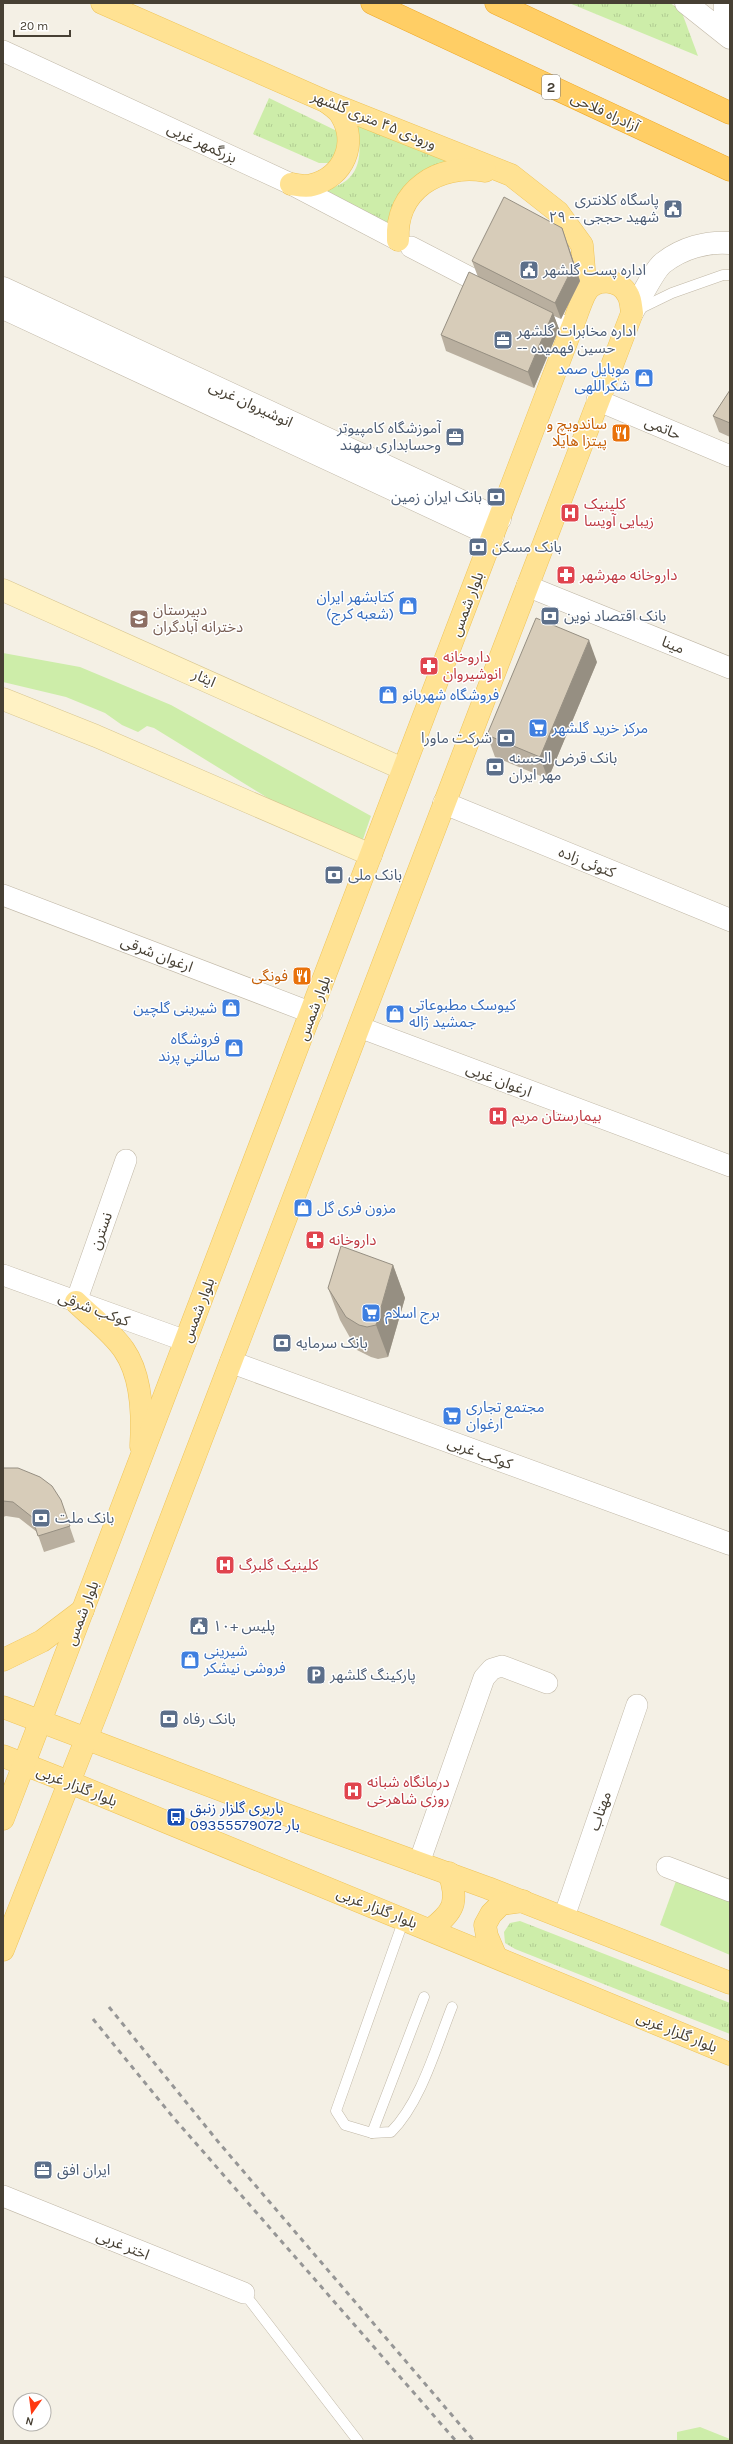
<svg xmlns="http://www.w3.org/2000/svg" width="733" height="2444" font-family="Karla,'Noto Sans Arabic',sans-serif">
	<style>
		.grass { fill: url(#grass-tufts) }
		.park { fill: #cdeda9 }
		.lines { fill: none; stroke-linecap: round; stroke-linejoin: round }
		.service-casing { stroke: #c1b8a7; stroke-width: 11 }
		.minor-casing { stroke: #c1b8a7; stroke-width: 22 }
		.tertiary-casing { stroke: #c1b8a7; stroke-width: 23 }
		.secondary-casing { stroke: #d8c690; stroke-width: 23 }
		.primary-casing { stroke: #efc458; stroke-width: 23 }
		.motorway-casing { stroke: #eda726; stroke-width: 23 }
		.service { stroke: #fff; stroke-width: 10 }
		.minor { stroke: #fff; stroke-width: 21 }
		.tertiary { stroke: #fff; stroke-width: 22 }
		.secondary { stroke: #fff2c4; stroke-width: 22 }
		.primary { stroke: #ffe293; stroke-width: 22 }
		.motorway { stroke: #ffce65; stroke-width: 22 }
		.rail { stroke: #969696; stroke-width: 3; stroke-dasharray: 5 5; stroke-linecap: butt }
		.wall { fill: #b9af9f }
		.shaded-wall { fill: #968f82 }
		.building { fill: #d7ccb9; stroke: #968f82 }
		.labels { text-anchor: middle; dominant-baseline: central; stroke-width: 3; stroke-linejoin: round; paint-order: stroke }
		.shield { fill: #fff; stroke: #7e7971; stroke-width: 1 }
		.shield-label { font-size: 14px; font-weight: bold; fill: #474034 }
		.street-label { font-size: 15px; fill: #474034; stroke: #fff }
		.service-label { font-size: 15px; fill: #4e5e75; stroke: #fff; text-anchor: start }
		.shop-label { font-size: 15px; fill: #366cbe; stroke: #fff; text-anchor: start }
		.food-label { font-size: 15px; fill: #c56008; stroke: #fff; text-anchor: end }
		.health-label { font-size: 15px; fill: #be3a42; stroke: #fff; text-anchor: start }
		.education-label { font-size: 15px; fill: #785e54; stroke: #fff; text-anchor: start }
		.transit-label { font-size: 15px; fill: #164399; stroke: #fff; text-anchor: start }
	</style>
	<defs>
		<pattern id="grass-tufts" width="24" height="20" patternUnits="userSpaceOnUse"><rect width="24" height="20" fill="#cdeda9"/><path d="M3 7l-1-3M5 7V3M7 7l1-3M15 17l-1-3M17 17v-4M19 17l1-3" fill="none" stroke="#b1cc92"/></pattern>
	</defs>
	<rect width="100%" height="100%" fill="#f4f0e5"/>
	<!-- grass -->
	<g class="grass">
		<path d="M 569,3 L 670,3 L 681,10 L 698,56 Z"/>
		<path d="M 269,98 L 339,132 L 342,147 L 329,163 L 319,163 L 253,134 Z"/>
		<path d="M 354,121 L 454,161 C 412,175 398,181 390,227 L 324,191 C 331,188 341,185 347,180 C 364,166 361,139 354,121 Z"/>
		<path d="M 520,1921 L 730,2003 L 730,2034 L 515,1949 L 505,1943 L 504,1932 L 510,1923 Z"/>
	</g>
	<!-- park -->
	<g class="park">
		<path d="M 3,653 L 80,667 L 171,705 L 371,816 L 361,845 L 284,808 L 154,728 L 147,726 L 138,732 L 122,725 L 105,713 L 66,697 L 3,682 Z"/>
		<path d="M 676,1881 L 730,1901 L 730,1955 L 660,1925 Z"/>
		<path d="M 700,2427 L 730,2439 L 730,2441 L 677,2441 L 677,2432 Z"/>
	</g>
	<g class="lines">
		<!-- service casing -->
		<g class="service-casing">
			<g id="service">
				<path d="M 637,310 L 672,293 L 723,275 L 730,275"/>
				<path d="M 404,1919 L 336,2111 L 345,2125 L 372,2133 L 391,2132 C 421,2102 436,2047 452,2007"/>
				<path d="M 372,2133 L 424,1997"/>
				<path d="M 244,2293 L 358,2441"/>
			</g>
		</g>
		<!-- minor casing -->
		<g class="minor-casing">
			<g id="minor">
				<path d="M 3,51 L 291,184 L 398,240"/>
				<path d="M 411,247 L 492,289"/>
				<path d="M 531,309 L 571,330"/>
				<path d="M 597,400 L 730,456"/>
				<path d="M 527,586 L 730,668"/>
				<path d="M 3,895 L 312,1013"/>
				<path d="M 359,1027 L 730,1166"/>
				<path d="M 3,1275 L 186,1341"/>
				<path d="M 76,1302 L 126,1160"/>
				<path d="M 419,1863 L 484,1678 L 492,1669 L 502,1666 L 547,1683"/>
				<path d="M 667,1867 L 730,1891"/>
				<path d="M 564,1917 L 637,1705"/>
				<path d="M 3,2196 L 244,2293"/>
			</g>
		</g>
		<!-- tertiary casing -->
		<g class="tertiary-casing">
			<g id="tertiary">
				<path d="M 686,3 L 730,38"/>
				<path d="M 725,3 L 725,24 L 730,35"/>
				<path d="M 3,288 L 500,519"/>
				<path d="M 3,308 L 493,536"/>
				<path d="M 632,313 C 639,301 654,270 663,263 C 682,248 707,241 730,243"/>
				<path d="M 444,803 L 730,920"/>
				<path d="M 231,1362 L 730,1544"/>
			</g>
		</g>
		<!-- secondary casing -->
		<g class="secondary-casing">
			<g id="secondary">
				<path d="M 3,590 L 403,769"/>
				<path d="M 3,699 L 96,736 L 371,855"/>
			</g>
		</g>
		<!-- primary casing -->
		<g class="primary-casing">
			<g id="primary">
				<path d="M 102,3 L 327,102 L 511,175 L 558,212 L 582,245 L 586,292"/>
				<path d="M 291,184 C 298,185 306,187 312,185 C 344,177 358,143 341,115 C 338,110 332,106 328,103"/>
				<path d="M 398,240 C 395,190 439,163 485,171"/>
				<path d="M 76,1302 C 91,1317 112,1332 124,1350 C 142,1376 143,1415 141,1446"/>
				<path d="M 3,1660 L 42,1641 L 83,1610"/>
				<path d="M 3,1707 L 279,1812 L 488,1888 L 730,1983"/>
				<path d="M 3,1756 L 69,1782 L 730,2054"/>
				<path d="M 3,1819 L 571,330 C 576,318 580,303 586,292 C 596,277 620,279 628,295 C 631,300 631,307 632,313 L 100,1704 L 3,1950"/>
				<path d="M 430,1930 C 454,1912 459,1902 449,1873"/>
				<path d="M 496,1957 L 487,1936 L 485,1925 L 491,1914 L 501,1904 L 523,1901"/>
			</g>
		</g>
		<!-- motorway casing -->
		<g class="motorway-casing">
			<g id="motorway">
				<path d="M 372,3 L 730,170"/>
				<path d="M 496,3 L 730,113"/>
			</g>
		</g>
		<!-- service -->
		<use href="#service" class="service"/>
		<!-- minor -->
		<use href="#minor" class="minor"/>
		<!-- tertiary -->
		<use href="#tertiary" class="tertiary"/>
		<!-- secondary -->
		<use href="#secondary" class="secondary"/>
		<!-- primary -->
		<use href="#primary" class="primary"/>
		<!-- motorway -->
		<use href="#motorway" class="motorway"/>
		<!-- rail -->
		<g class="rail">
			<path d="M 109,2007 L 220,2144 L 474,2441"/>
			<path d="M 93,2019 L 172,2116 L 456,2441"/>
		</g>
	</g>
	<!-- wall -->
	<g class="wall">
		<path d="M 568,244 L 580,281 L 561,319 L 554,316 L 559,329 L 534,388 L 446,351 L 441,335 L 493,284 L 478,277 L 472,261 Z"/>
		<path d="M 730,390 L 730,437 L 719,432 L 713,416 Z"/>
		<path d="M 597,662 L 548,779 L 495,757 L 487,735 Z"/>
		<path d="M 393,1265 L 405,1298 L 388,1357 L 378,1359 L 371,1357 L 357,1350 L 340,1320 L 328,1288 Z"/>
		<path d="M 3,1468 L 66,1516 L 75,1542 L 44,1552 L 37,1532 L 19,1518 L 6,1516 L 3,1517 Z"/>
	</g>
	<!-- shaded-wall -->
	<g class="shaded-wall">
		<path d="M 562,228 L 580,281 L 561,319 L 555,303 Z"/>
		<path d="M 553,313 L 559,329 L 534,388 L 528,372 Z"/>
		<path d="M 589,640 L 597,662 L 548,779 L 540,757 Z"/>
		<path d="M 393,1265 L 405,1298 L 388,1357 L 376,1325 Z"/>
	</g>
	<!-- building -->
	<g class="building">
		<path d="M 504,197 L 562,228 L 574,265 L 555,303 L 472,261 Z"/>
		<path d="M 469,272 L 553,313 L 528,372 L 441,335 Z"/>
		<path d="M 730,390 L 730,423 L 713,416 Z"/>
		<path d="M 536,618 L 589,640 L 540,757 L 487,735 Z"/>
		<path d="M 341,1246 L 393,1265 L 376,1325 L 367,1327 L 359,1325 L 346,1317 L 328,1288 Z"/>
		<path d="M 3,1468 L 18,1468 L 40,1477 L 52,1486 L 61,1500 L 70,1526 L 38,1536 L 32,1517 L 13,1502 L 3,1501 Z"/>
	</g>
	<!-- icons -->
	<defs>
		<g id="civic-square" transform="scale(1)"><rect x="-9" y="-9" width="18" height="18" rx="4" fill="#5c6f8a" stroke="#fff"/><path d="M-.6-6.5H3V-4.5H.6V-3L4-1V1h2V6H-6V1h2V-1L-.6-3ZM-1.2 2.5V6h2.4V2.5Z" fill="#fff"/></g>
		<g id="office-square" transform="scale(1)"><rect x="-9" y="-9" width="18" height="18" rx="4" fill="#5c6f8a" stroke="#fff"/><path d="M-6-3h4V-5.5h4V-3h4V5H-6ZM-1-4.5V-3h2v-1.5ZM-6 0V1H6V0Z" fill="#fff"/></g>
		<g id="shop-square" transform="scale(1)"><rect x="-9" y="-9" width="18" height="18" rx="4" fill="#3f7fe0" stroke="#fff"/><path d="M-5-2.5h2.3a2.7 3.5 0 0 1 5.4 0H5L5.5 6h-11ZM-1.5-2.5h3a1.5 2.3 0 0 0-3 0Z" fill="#fff"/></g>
		<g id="restaurant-square" transform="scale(1)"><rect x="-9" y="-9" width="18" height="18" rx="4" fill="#e8710a" stroke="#fff"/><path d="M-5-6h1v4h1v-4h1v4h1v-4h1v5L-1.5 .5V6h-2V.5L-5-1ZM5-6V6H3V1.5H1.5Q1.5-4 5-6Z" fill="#fff"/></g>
		<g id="bank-square" transform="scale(1)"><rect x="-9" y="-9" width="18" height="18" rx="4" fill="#5c6f8a" stroke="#fff"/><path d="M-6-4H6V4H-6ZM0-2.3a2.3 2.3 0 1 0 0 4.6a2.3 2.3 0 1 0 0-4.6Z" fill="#fff"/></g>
		<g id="hospital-square" transform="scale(1)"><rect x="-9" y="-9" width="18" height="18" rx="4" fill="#e0444e" stroke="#fff"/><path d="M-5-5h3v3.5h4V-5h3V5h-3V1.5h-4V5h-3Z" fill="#fff"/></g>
		<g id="pharmacy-square" transform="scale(1)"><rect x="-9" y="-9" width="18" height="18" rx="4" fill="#e0444e" stroke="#fff"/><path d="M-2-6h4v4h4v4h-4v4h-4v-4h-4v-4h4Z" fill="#fff"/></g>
		<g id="school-square" transform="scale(1)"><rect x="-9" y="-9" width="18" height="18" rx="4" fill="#8d6e63" stroke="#fff"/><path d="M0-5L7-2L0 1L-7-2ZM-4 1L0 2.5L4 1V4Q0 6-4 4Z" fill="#fff"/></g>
		<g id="supermarket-square" transform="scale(1)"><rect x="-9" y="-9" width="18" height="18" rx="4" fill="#3f7fe0" stroke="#fff"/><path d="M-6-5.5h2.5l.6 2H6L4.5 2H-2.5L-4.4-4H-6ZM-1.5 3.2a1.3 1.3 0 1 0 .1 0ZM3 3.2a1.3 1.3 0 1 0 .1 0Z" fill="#fff"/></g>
		<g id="parking-square" transform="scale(1)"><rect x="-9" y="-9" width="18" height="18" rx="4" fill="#5c6f8a" stroke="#fff"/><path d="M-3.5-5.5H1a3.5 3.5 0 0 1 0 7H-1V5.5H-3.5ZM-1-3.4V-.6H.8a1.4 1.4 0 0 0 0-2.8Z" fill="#fff"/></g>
		<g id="bus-square" transform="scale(1)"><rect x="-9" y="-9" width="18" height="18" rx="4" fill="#1a4fb4" stroke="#fff"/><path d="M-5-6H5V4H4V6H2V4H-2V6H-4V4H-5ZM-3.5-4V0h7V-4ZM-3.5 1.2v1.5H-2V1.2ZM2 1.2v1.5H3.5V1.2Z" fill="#fff"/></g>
	</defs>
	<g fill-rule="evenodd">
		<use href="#civic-square" x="673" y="209"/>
		<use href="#civic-square" x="529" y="270"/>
		<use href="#office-square" x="503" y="340"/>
		<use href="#shop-square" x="644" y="378"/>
		<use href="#restaurant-square" x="621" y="433"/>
		<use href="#office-square" x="455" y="437"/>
		<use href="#bank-square" x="496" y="497"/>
		<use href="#hospital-square" x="570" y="513"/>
		<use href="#bank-square" x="478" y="547"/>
		<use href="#pharmacy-square" x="566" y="575"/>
		<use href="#shop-square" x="408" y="606"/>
		<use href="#bank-square" x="550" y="616"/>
		<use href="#school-square" x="139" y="619"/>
		<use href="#pharmacy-square" x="429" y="666"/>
		<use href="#shop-square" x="388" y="695"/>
		<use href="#supermarket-square" x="538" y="728"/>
		<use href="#bank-square" x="506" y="738"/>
		<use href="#bank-square" x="495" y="767"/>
		<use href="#bank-square" x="334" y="875"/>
		<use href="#restaurant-square" x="302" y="976"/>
		<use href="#shop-square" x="231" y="1008"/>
		<use href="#shop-square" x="395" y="1014"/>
		<use href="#shop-square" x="234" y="1048"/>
		<use href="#hospital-square" x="498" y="1116"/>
		<use href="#shop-square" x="303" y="1208"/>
		<use href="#pharmacy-square" x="315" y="1240"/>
		<use href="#supermarket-square" x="371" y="1313"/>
		<use href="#bank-square" x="282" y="1343"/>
		<use href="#supermarket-square" x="452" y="1416"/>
		<use href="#bank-square" x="41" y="1518"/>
		<use href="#hospital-square" x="225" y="1565"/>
		<use href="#civic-square" x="199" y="1626"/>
		<use href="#shop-square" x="190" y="1660"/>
		<use href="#parking-square" x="316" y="1675"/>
		<use href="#bank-square" x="169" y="1719"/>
		<use href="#hospital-square" x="353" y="1791"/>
		<use href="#bus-square" x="176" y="1817"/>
		<use href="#office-square" x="43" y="2170"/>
	</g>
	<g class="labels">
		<!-- shield labels -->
		<rect class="shield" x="542" y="75" width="18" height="24" rx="3"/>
		<g class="shield-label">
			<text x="551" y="87">2</text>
		</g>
		<!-- street labels -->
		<g class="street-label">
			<text transform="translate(605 112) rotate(25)">آزادراه فلاحی</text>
			<text transform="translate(374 120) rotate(22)">ورودی ۴۵ متری گلشهر</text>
			<text transform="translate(202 143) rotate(25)">بزرگمهر غربی</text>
			<text transform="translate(251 404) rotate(25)">انوشیروان غربی</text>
			<text transform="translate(663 428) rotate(23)">حاتمی</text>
			<text transform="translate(467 604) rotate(-69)">بلوار شمس</text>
			<text transform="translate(673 645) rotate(22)">مینا</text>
			<text transform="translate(204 678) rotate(24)">ایثار</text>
			<text transform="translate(587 862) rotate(22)">کتوئی زاده</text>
			<text transform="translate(157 954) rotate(21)">ارغوان شرقی</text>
			<text transform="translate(314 1008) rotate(-69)">بلوار شمس</text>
			<text transform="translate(499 1080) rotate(21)">ارغوان غربی</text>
			<text transform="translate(101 1231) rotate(-70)">نسترن</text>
			<text transform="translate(94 1309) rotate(20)">کوکب شرقی</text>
			<text transform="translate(198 1310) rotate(-69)">بلوار شمس</text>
			<text transform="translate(480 1453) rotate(20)">کوکب غربی</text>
			<text transform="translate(82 1613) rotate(-69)">بلوار شمس</text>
			<text transform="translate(77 1786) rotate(22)">بلوار گلزار غربی</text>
			<text transform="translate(600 1811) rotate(-71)">مهتاب</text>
			<text transform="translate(377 1908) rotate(22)">بلوار گلزار غربی</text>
			<text transform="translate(677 2032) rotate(22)">بلوار گلزار غربی</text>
			<text transform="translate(123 2245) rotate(22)">اختر غربی</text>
		</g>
		<!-- service labels -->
		<g class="service-label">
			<text x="659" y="200" text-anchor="end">پاسگاه کلانتری<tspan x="659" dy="17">۲۹ -- شهید حججی</tspan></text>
			<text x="543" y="270">اداره پست گلشهر</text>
			<text x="517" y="331">اداره مخابرات گلشهر<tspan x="517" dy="17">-- حسین فهمیده</tspan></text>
			<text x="441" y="428" text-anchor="end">آموزشگاه کامپیوتر<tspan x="441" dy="17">وحسابداری سهند</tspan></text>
			<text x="482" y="497" text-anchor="end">بانک ایران زمین</text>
			<text x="492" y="547">بانک مسکن</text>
			<text x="564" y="616">بانک اقتصاد نوین</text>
			<text x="492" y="738" text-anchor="end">شرکت ماورا</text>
			<text x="509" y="758">بانک قرض الحسنه<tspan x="509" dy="17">مهر ایران</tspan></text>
			<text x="348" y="875">بانک ملی</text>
			<text x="296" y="1343">بانک سرمایه</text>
			<text x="55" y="1518">بانک ملت</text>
			<text x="213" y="1626">پلیس +۱۰</text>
			<text x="330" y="1675">پارکینگ گلشهر</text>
			<text x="183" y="1719">بانک رفاه</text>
			<text x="57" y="2170">ایران افق</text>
		</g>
		<!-- shop labels -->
		<g class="shop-label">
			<text x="630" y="369" text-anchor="end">موبایل صمد<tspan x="630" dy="17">شکراللهی</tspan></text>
			<text x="394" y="597" text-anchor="end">کتابشهر ایران<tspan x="394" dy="17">(شعبه کرج)</tspan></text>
			<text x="402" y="695">فروشگاه شهربانو</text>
			<text x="552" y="728">مرکز خرید گلشهر</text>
			<text x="409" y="1005">کیوسک مطبوعاتی<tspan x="409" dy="17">جمشید ژاله</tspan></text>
			<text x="217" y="1008" text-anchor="end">شیرینی گلچین</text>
			<text x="220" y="1039" text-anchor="end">فروشگاه<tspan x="220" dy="17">سالني پرند</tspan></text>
			<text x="317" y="1208">مزون فری گل</text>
			<text x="385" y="1313">برج اسلام</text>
			<text x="466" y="1407">مجتمع تجاری<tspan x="466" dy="17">ارغوان</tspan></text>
			<text x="204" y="1651">شیرینی<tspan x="204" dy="17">فروشی نیشکر</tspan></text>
		</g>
		<!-- food labels -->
		<g class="food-label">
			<text x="607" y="424">ساندویچ و<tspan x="607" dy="17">پیتزا هایلا</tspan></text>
			<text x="288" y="976">فونگی</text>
		</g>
		<!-- health labels -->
		<g class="health-label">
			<text x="584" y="504">کلینیک<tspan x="584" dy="17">زیبایی آویسا</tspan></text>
			<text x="580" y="575">داروخانه مهرشهر</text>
			<text x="443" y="657">داروخانه<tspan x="443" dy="17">انوشیروان</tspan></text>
			<text x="512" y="1116">بیمارستان مریم</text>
			<text x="329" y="1240">داروخانه</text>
			<text x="239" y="1565">کلینیک گلبرگ</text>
			<text x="367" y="1782">درمانگاه شبانه<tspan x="367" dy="17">روزی شاهرخی</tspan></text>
		</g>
		<!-- education labels -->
		<g class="education-label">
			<text x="153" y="610">دبيرستان<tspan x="153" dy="17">دخترانه آبادگران</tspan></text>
		</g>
		<!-- transit labels -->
		<g class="transit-label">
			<text x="190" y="1808">باربری گلزار زنبق<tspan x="190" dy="17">بار 09355579072</tspan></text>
		</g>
	</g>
	<!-- border -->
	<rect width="733" height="2444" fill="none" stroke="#474034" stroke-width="8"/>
	<!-- north arrow -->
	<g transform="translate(32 2412) rotate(194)"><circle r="19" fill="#ffffff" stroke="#b5b3ae"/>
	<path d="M0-3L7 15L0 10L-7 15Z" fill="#ff3911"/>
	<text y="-6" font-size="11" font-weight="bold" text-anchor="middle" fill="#474034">N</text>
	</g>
	<!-- scale -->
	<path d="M14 30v6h56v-6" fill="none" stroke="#474034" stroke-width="2"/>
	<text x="20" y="30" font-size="12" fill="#474034" stroke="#ffffff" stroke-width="3" paint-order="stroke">20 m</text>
</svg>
